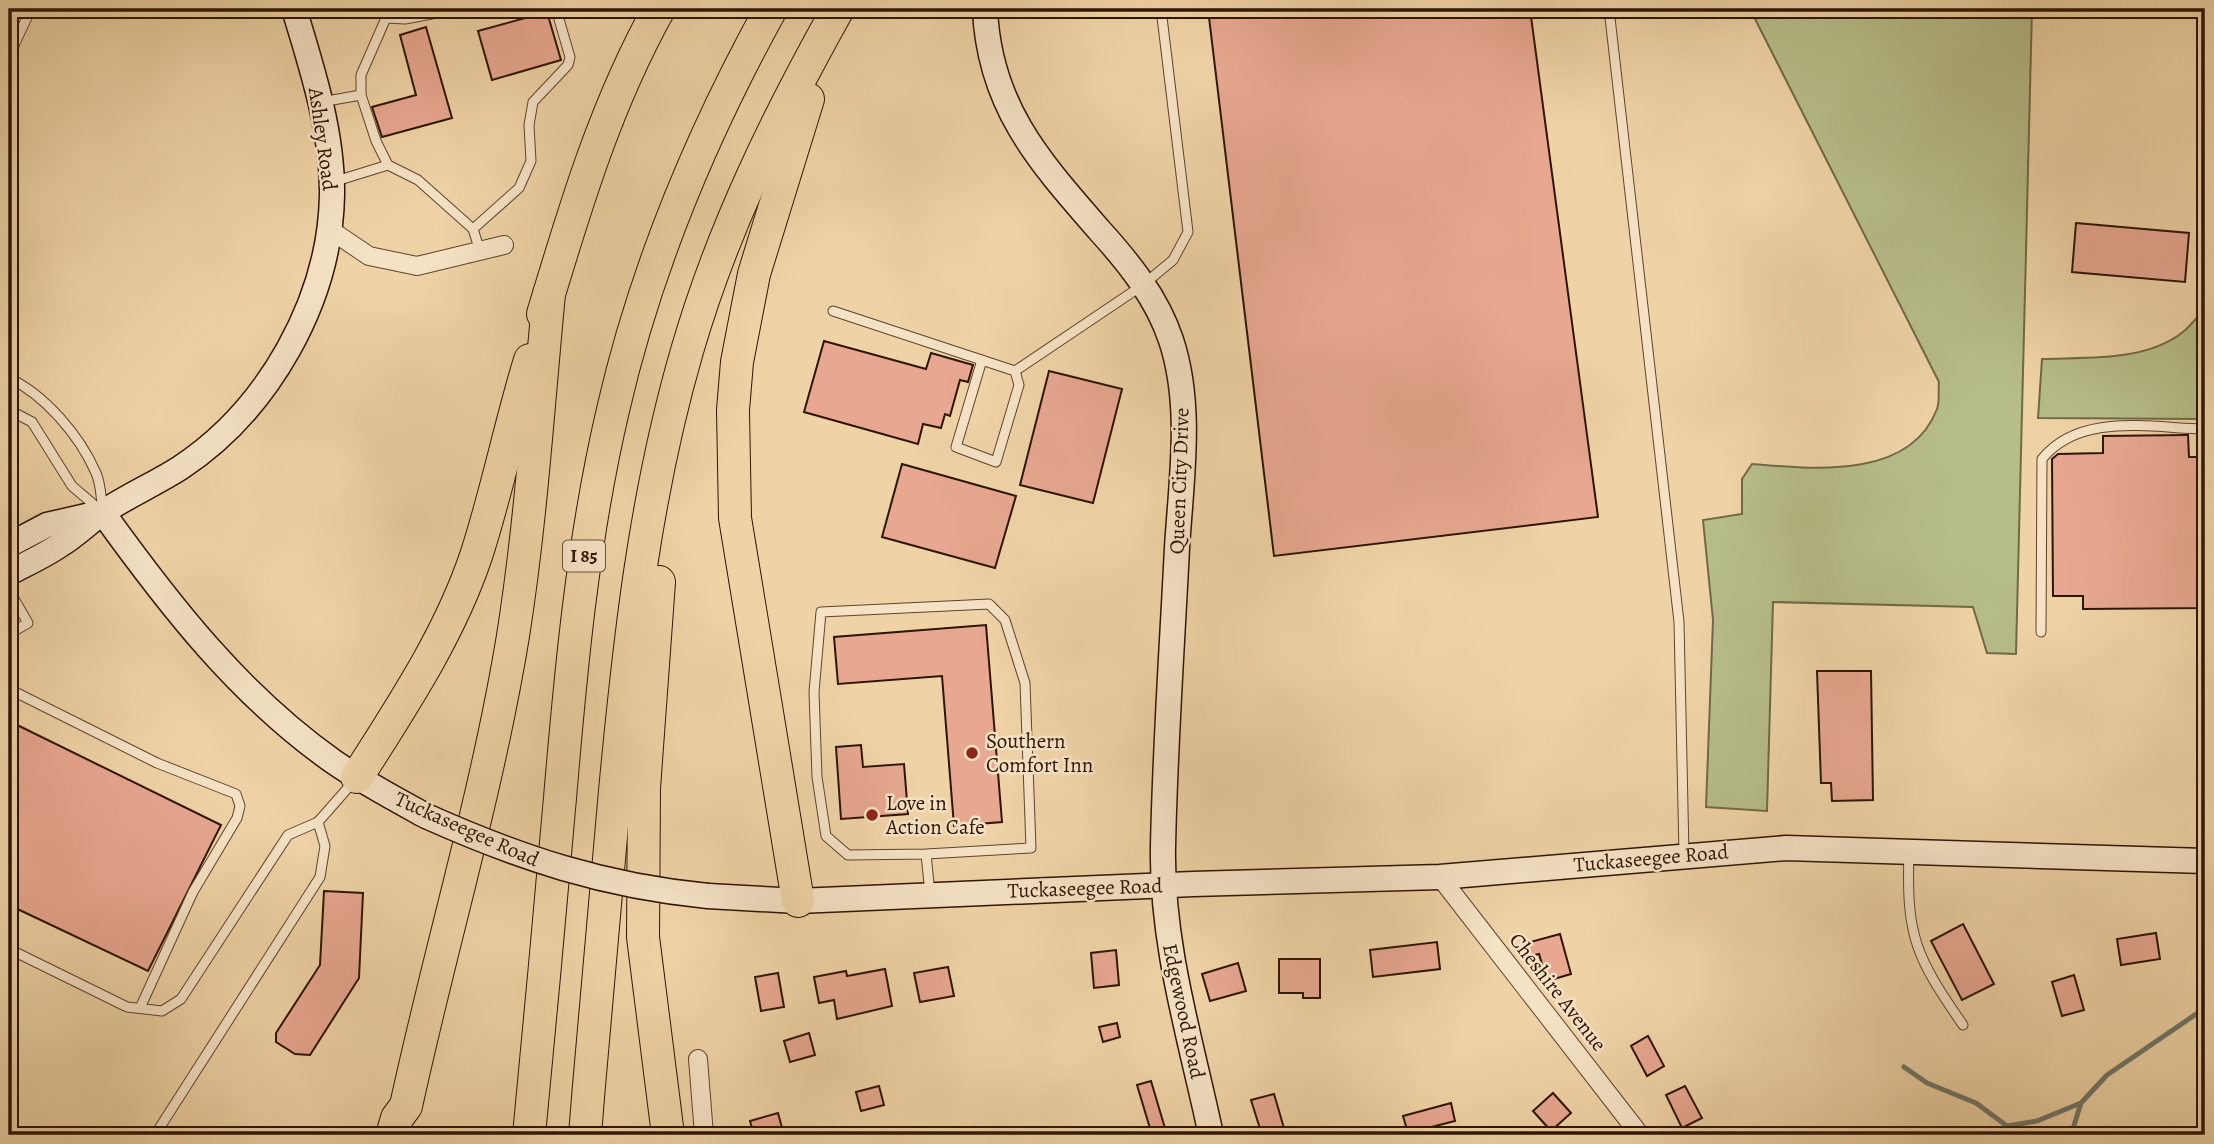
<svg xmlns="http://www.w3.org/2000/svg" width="2214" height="1144" font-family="Alegreya,serif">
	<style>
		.green { fill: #b6bd89; stroke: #726946; stroke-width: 2 }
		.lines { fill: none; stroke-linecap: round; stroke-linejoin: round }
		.stream { stroke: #70766a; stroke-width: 5 }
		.building { fill: #e7a790; stroke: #2e1503; stroke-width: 2 }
		.lane-casing { stroke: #5e442c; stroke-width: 11 }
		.street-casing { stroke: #5e442c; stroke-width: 20 }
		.secondary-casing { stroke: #2e1503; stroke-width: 27 }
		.highway-casing { stroke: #2e1503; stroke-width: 34 }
		.lane { stroke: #f5e2c5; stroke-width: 9 }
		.street { stroke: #f5e2c5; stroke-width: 18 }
		.secondary { stroke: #f5e2c5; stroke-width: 24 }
		.highway { stroke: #efd3a6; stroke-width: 32 }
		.secondary-bridge-casing { stroke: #2e1503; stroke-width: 27; stroke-linecap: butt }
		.secondary-bridge { stroke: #f5e2c5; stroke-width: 24 }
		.poi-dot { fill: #8f2418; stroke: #f5e2c5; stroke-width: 2.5 }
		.labels { text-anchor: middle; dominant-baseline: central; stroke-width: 5; stroke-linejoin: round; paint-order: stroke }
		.shield { fill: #f5e2c5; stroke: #6a523d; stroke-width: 2 }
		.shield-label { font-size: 19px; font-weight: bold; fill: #2e1503 }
		.street-label { font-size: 21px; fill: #2e1503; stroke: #f5e2c5 }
		.poi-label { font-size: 21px; fill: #2e1503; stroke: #f5e2c5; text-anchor: start }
	</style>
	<rect width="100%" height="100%" fill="#efd3a6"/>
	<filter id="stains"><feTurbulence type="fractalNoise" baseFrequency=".00286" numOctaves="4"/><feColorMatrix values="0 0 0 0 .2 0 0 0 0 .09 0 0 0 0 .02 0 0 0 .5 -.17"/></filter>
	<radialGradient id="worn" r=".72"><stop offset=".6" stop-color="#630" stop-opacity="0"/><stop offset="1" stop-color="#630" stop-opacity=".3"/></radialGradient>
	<!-- green -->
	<g class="green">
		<path d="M 1750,9 L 2032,9 L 2016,654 L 1987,653 L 1973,607 L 1773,602 L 1767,811 L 1706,807 L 1713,620 L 1703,520 L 1742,514 L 1742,479 L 1752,464 C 1813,469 1910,480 1937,409 C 1940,402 1938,390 1939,382 Z"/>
		<path d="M 2205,308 L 2205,419 L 2038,418 L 2042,359 C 2087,357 2145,362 2183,332 C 2191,326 2198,316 2205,308 Z"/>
	</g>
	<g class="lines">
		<!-- stream -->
		<g class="stream">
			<path d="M 1904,1067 L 1927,1083 L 1976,1103 L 2007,1126 L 2037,1121 L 2081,1103"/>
			<path d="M 2071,1135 L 2081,1103 L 2107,1075 L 2205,1008"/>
		</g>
	</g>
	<!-- building -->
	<g class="building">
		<path d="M 1208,9 L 1530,9 L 1598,517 L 1274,556 Z"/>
		<path d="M 547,12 L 561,60 L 492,80 L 478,31 Z"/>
		<path d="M 426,27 L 452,118 L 382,137 L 372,107 L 416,95 L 400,35 Z"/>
		<path d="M 2076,223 L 2189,233 L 2185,282 L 2072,272 Z"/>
		<path d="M 824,341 L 926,369 L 931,353 L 973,365 L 968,382 L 960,380 L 950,416 L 945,414 L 941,428 L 923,424 L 918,444 L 804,412 Z"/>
		<path d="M 1049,371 L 1122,389 L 1093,503 L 1020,485 Z"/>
		<path d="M 2186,435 L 2188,435 L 2189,457 L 2205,457 L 2205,608 L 2083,609 L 2083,596 L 2053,596 L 2052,459 L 2058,454 L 2103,453 L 2103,436 Z"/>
		<path d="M 902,464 L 1016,496 L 995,568 L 882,537 Z"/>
		<path d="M 986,625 L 1002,822 L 954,826 L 942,676 L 838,684 L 834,637 Z"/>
		<path d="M 1817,671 L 1871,671 L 1873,800 L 1832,801 L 1831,783 L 1821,783 Z"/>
		<path d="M 9,721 L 221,825 L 148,971 L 9,905 Z"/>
		<path d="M 861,745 L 863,767 L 904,764 L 908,814 L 841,819 L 836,747 Z"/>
		<path d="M 324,891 L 363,893 L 359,978 L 310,1055 L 295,1054 L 276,1042 L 276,1033 L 320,965 Z"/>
		<path d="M 1963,924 L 1994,984 L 1962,1000 L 1931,941 Z"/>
		<path d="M 2156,933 L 2160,959 L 2121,965 L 2117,939 Z"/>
		<path d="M 1560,934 L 1571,974 L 1547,981 L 1539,954 L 1526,957 L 1523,944 Z"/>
		<path d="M 1437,942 L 1440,969 L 1373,977 L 1370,950 Z"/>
		<path d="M 1116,950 L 1119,985 L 1094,988 L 1091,953 Z"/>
		<path d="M 1279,959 L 1320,959 L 1320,998 L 1303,998 L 1303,993 L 1279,993 Z"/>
		<path d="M 1238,963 L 1246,991 L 1210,1001 L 1202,974 Z"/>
		<path d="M 948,967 L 954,996 L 920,1002 L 914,973 Z"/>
		<path d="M 885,969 L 892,1006 L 837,1019 L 834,1000 L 819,1003 L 814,977 L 846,971 L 847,976 Z"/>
		<path d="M 778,973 L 784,1007 L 761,1011 L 755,977 Z"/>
		<path d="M 2074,975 L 2084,1010 L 2062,1016 L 2052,982 Z"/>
		<path d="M 1117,1023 L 1120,1037 L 1103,1042 L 1099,1027 Z"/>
		<path d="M 809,1033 L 815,1055 L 790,1062 L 784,1041 Z"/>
		<path d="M 1648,1036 L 1664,1066 L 1647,1076 L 1631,1046 Z"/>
		<path d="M 1151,1081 L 1167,1135 L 1152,1135 L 1137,1085 Z"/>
		<path d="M 879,1086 L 884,1105 L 861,1111 L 856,1092 Z"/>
		<path d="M 1685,1086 L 1702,1118 L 1682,1128 L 1666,1095 Z"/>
		<path d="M 1553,1093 L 1571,1113 L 1551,1131 L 1533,1111 Z"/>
		<path d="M 1274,1094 L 1286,1135 L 1262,1135 L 1251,1100 Z"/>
		<path d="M 1451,1103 L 1455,1121 L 1408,1133 L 1403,1116 Z"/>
		<path d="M 778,1113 L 784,1135 L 754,1135 L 750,1121 Z"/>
	</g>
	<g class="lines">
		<!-- lane casing -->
		<g class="lane-casing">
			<g id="lane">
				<path d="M 384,9 L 386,18 L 361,75 L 361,95 L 376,141 L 388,165 L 418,180 L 473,229 L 480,251"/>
				<path d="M 1609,9 L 1679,622 L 1684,854"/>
				<path d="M 386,18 L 405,19 L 458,9"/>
				<path d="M 9,56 L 31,9"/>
				<path d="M 321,102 L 361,95"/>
				<path d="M 333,182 L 388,165"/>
				<path d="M 473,229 L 519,188 L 531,161 L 529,125 L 533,102 L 568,65 L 570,57 L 556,9"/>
				<path d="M 833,311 L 1015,371 L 1143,285 L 1173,260 L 1188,232 L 1161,9"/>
				<path d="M 982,360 L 956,447 L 996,462 L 1019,385 L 1015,371"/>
				<path d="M 9,378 C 45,395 80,436 96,473 C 101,484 101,499 103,511"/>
				<path d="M 9,410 L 32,422 L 72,486 L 100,510"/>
				<path d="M 9,590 L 28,623 L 9,634"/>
				<path d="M 2041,632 L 2042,459 C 2080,412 2151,428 2205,429"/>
				<path d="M 9,689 L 157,763 L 236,794 L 240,806 L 237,818 L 193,892 L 140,1008"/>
				<path d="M 1909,853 C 1906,937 1916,957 1963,1025"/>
				<path d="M 926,854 L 848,855 L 826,836 L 817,777 L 814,692 L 821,612 L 989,604 L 1005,620 L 1025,683 L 1031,848 L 926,854 L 930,894"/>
				<path d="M 9,949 L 127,1007 L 162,1011 L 181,999 L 288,835 L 318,822"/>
				<path d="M 155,1135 L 320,877 L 325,846 L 318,822 L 354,781"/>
			</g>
		</g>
		<!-- street casing -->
		<g class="street-casing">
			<g id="street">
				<path d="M 329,229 L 369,256 L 417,266 L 504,245"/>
				<path d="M 1440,877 L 1640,1135"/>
				<path d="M 698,1059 L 704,1135"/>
			</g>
		</g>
		<!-- secondary casing -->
		<g class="secondary-casing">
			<g id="secondary">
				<path d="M 985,9 C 989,106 1039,161 1100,231 C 1129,263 1157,298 1171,340 C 1193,406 1181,481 1177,548 C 1172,648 1165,747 1163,847 C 1161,945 1191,1040 1211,1135"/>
				<path d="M 103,513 C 170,606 239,695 334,762 C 363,782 395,799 426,816"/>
				<path d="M 9,545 L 47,525 L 95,514"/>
				<path d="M 9,573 C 26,564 44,556 60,545 C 75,536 88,523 102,513 C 127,496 155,484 180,468 C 268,410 330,301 332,195 C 333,133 312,68 294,9"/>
				<path d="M 708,896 L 798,901 L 1193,884 L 1440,877 L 1786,848 L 2205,861"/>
			</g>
		</g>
		<!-- highway casing -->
		<g class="highway-casing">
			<g id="highway">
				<path d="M 543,314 C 575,208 605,106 659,9"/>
				<path d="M 659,582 L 644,788 L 643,937 L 668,1135"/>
				<path d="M 357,777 C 402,706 449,636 476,556 C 497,492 510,425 530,360"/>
				<path d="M 798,901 L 735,518 L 733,410 L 737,362 L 754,274 L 808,99"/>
				<path d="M 392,1135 L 397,1118 L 406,1106 C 440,949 487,794 513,636 C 531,522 538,408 549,294"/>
				<path d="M 529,1135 C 540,1023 550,910 560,798 C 571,667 583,538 613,410 C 645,270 702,134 771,9"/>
				<path d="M 585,1135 C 594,1020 605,905 615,791 C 629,642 645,495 687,351 C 722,230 777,118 838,9"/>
			</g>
		</g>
		<!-- lane -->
		<use href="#lane" class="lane"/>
		<!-- street -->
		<use href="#street" class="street"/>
		<!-- secondary -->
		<use href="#secondary" class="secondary"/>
		<!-- highway -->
		<use href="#highway" class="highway"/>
		<!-- secondary-bridge casing -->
		<g class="secondary-bridge-casing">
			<path id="secondary-bridge" d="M 426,816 C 520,858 604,886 708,896"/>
		</g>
		<!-- secondary-bridge -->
		<use href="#secondary-bridge" class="secondary-bridge"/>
	</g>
	<!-- markers -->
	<g class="poi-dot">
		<circle cx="972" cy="753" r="7"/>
		<circle cx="872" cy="815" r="7"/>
	</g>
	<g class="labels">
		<!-- shield labels -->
		<rect class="shield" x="563" y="540.5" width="42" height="31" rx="5"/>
		<g class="shield-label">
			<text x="584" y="556">I 85</text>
		</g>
		<!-- street labels -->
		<g class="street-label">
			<text transform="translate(323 139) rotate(82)">Ashley Road</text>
			<text transform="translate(1179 481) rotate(-88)">Queen City Drive</text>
			<text transform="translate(467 829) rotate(24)">Tuckaseegee Road</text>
			<text transform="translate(1651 858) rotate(-5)">Tuckaseegee Road</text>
			<text transform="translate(1085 888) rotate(-2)">Tuckaseegee Road</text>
			<text transform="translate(1558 992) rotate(52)">Cheshire Avenue</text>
			<text transform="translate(1184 1011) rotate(78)">Edgewood Road</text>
		</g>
		<!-- poi labels -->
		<g class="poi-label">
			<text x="986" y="741">Southern<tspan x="986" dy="24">Comfort Inn</tspan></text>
			<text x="886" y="803">Love in<tspan x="886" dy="24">Action Cafe</tspan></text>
		</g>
	</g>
	<!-- margin -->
	<rect width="2214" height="1144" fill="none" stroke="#efd3a6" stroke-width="35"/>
	<rect x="10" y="10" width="2193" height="1123" fill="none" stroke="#2e1503" stroke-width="3.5"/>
	<rect x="18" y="18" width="2179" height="1109" fill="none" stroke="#2e1503" stroke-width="2"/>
	<rect width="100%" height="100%" filter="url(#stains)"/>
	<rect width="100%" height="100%" fill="url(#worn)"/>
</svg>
